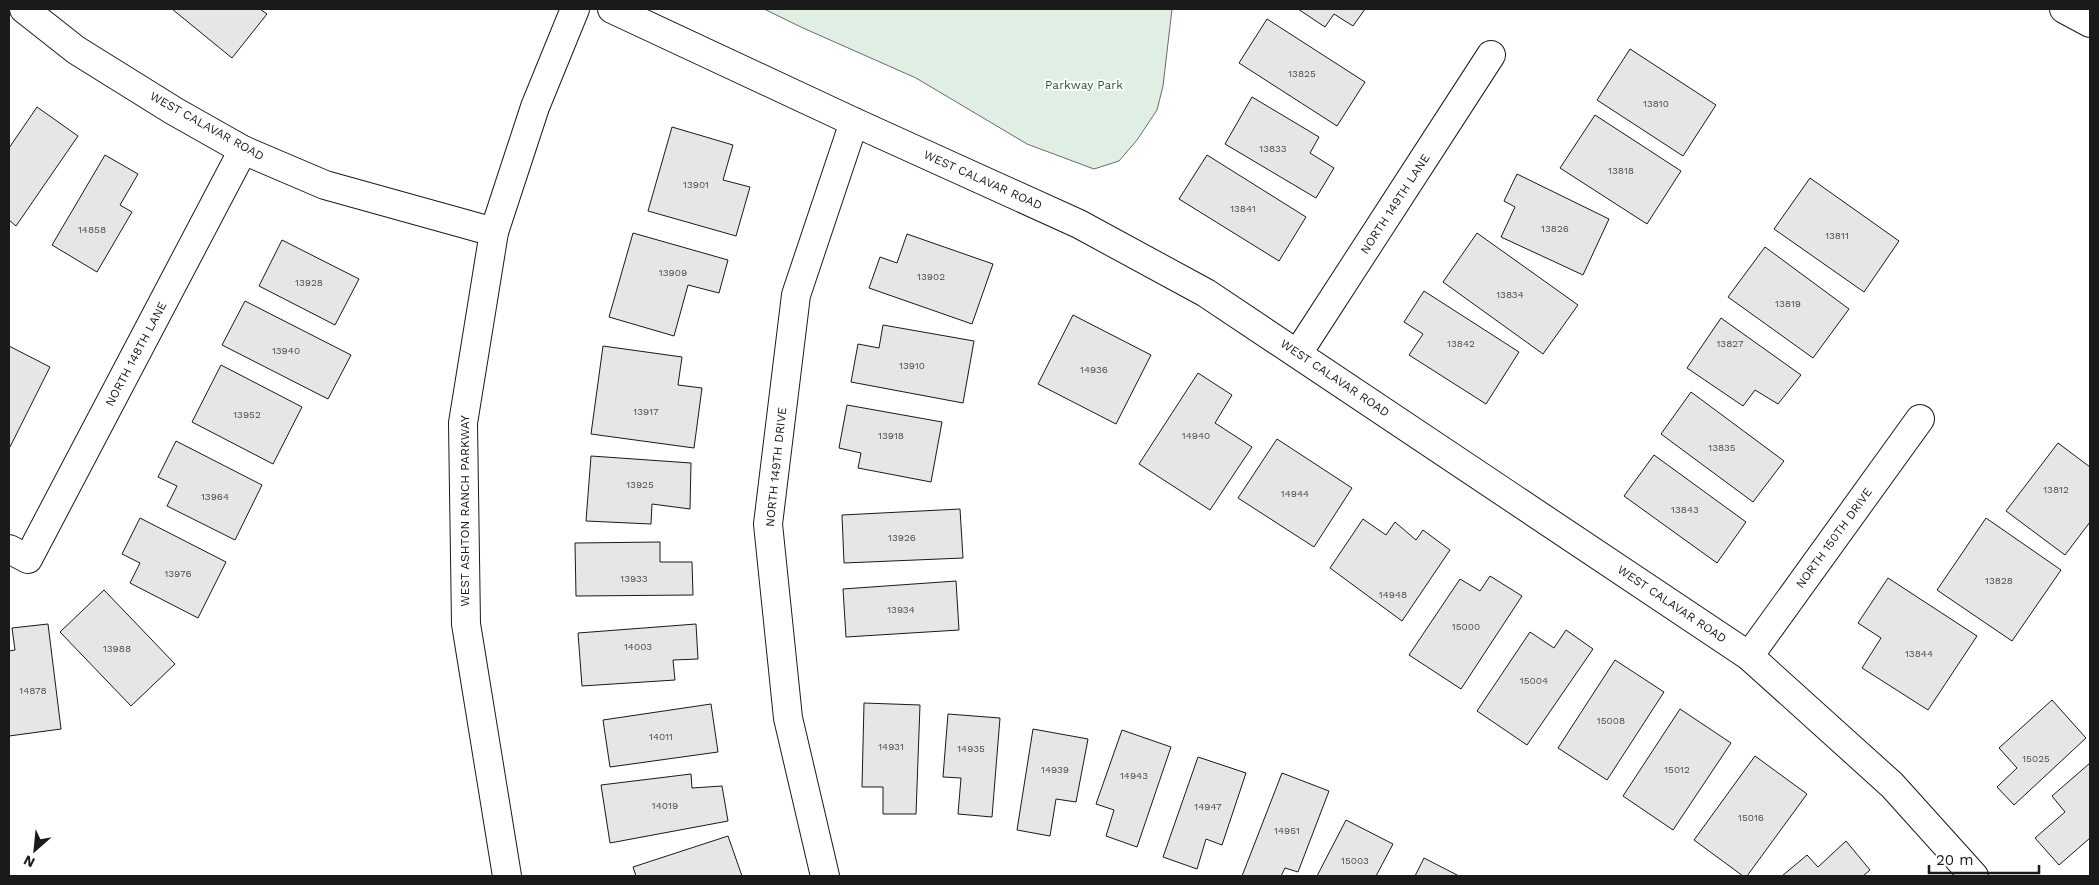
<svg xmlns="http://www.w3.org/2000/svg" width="2099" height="885" font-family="'Work Sans',sans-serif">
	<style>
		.green { fill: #e0efe3; stroke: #6a6a6a }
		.building { fill: #e6e6e6; stroke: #1a1a1a }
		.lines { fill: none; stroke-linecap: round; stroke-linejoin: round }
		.minor-casing { stroke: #1a1a1a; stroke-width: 30 }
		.tertiary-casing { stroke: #1a1a1a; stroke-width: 30 }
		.secondary-casing { stroke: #1a1a1a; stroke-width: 30 }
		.minor { stroke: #fff; stroke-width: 28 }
		.tertiary { stroke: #fff; stroke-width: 28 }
		.secondary { stroke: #fff; stroke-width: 28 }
		.labels { text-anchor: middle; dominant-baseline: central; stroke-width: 4; stroke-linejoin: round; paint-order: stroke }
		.number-label { font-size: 10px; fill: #4d4d4d }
		.park-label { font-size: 12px; fill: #2b5a34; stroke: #fff }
		.street-label { font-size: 12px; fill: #1a1a1a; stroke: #fff }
	</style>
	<rect width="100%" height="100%" fill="#fff"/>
	<!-- green -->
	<path class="green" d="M 764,9 L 1172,9 L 1163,86 L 1157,110 L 1137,140 L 1119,161 L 1094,169 L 1027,144 L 916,78 L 803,28 Z"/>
	<!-- building -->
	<g class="building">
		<path d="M 172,9 L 260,9 L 267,14 L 232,58 Z"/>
		<path d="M 1298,9 L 1365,9 L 1353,26 L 1334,14 L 1325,27 Z"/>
		<path d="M 1267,19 L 1365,82 L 1337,126 L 1239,63 Z"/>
		<path d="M 1630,49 L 1716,105 L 1683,156 L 1597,100 Z"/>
		<path d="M 1252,97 L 1319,137 L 1310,153 L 1334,168 L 1316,198 L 1225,144 Z"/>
		<path d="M 37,107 L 78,136 L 16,226 L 9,220 L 9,148 Z"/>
		<path d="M 1595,115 L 1681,171 L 1647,224 L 1560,168 Z"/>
		<path d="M 672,127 L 733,145 L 723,180 L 750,187 L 736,236 L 648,211 Z"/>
		<path d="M 105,155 L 138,174 L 120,205 L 132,212 L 97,272 L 52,245 Z"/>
		<path d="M 1207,155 L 1306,217 L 1279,261 L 1179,199 Z"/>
		<path d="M 1517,174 L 1609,219 L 1583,275 L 1501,237 L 1515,207 L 1504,201 Z"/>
		<path d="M 1810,178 L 1899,241 L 1864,292 L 1774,229 Z"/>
		<path d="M 633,233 L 728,260 L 719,293 L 688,285 L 674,336 L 609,317 Z"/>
		<path d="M 1477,233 L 1578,305 L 1543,354 L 1443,282 Z"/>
		<path d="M 907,234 L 993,264 L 972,324 L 869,288 L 880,257 L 897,263 Z"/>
		<path d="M 282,240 L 359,279 L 335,325 L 259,286 Z"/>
		<path d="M 1765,247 L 1849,309 L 1813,358 L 1728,297 Z"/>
		<path d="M 1424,291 L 1519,352 L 1486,404 L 1409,355 L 1423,334 L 1404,322 Z"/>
		<path d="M 245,301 L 351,355 L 328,399 L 222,345 Z"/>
		<path d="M 1073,315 L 1151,355 L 1116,424 L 1038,384 Z"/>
		<path d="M 1721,318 L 1801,375 L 1778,404 L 1755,390 L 1743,406 L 1687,368 Z"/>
		<path d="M 883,325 L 974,341 L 963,403 L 851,382 L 858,344 L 879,348 Z"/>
		<path d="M 9,346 L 50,367 L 10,447 L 9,446 Z"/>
		<path d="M 603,346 L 682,357 L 678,385 L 702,388 L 694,448 L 591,434 Z"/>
		<path d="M 221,365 L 302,407 L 273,464 L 192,422 Z"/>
		<path d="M 1198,373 L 1232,395 L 1215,423 L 1252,447 L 1210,510 L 1139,464 Z"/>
		<path d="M 1691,392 L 1784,461 L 1753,502 L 1661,434 Z"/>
		<path d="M 847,405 L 942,422 L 931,482 L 858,468 L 861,453 L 839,448 Z"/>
		<path d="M 1277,439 L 1352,488 L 1314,547 L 1238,498 Z"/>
		<path d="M 176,441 L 262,485 L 235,540 L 167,506 L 177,486 L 158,477 Z"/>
		<path d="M 2058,443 L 2090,467 L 2090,522 L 2065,555 L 2006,511 Z"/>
		<path d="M 1654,455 L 1746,522 L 1717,563 L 1624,496 Z"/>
		<path d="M 591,456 L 691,463 L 690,509 L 652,504 L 651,524 L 586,521 Z"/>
		<path d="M 960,509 L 963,558 L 844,563 L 842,515 Z"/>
		<path d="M 140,518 L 226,562 L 198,618 L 130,583 L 140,563 L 122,554 Z"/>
		<path d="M 1986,518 L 2061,570 L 2012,641 L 1937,590 Z"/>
		<path d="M 1363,519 L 1386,535 L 1395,522 L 1416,540 L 1423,530 L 1450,550 L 1402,621 L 1330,568 Z"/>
		<path d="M 660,542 L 660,562 L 692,562 L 693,595 L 576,596 L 575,543 Z"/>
		<path d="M 1490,576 L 1522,596 L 1461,689 L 1409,655 L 1460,579 L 1480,591 Z"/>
		<path d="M 1888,578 L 1977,636 L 1928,710 L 1862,668 L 1881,638 L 1858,623 Z"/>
		<path d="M 956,581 L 959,630 L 846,637 L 843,589 Z"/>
		<path d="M 104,590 L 175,664 L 131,706 L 60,632 Z"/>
		<path d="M 48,624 L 61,729 L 9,736 L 9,651 L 15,650 L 12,628 Z"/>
		<path d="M 696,624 L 698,659 L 673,660 L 675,680 L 582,686 L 578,633 Z"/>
		<path d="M 1566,630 L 1593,649 L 1527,745 L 1477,711 L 1530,632 L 1554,648 Z"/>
		<path d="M 1615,660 L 1664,692 L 1607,780 L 1558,748 Z"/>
		<path d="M 2052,700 L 2086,738 L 2014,805 L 1997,787 L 2017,768 L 1999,748 Z"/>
		<path d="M 864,703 L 920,705 L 916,814 L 883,814 L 883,787 L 862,787 Z"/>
		<path d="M 711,704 L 718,752 L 610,767 L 603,720 Z"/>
		<path d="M 1680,709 L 1731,743 L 1673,830 L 1623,796 Z"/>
		<path d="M 948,714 L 1000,718 L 992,817 L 958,814 L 961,778 L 943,777 Z"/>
		<path d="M 1033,729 L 1088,739 L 1076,802 L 1056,799 L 1050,836 L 1017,830 Z"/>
		<path d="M 1122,730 L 1171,747 L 1137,847 L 1106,836 L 1114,810 L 1096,804 Z"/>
		<path d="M 1755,756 L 1807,794 L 1747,876 L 1743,876 L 1694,840 Z"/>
		<path d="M 1198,757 L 1246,773 L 1222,845 L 1206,839 L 1197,869 L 1163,857 Z"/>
		<path d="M 2090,763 L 2090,838 L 2059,865 L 2035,838 L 2065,812 L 2052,796 Z"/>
		<path d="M 1282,773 L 1329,791 L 1298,872 L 1285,868 L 1281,876 L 1242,876 Z"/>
		<path d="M 691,774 L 692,788 L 722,786 L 728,821 L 610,843 L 601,785 Z"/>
		<path d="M 1346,820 L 1393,844 L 1376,876 L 1317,876 Z"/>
		<path d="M 728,836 L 742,876 L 636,876 L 633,867 Z"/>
		<path d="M 1846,841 L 1870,870 L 1863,876 L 1782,876 L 1807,855 L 1818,867 Z"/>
		<path d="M 1424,858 L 1459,876 L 1415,876 Z"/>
	</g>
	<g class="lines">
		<!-- minor casing -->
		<g class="minor-casing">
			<g id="minor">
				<path d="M 24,9 L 76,50 L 174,111 L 243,150 L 325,185 L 494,232"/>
				<path d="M 612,9 L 854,122 L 1079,224 L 1206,293 L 1749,656 L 1892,785 L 1974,876"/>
				<path d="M 1298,353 L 1491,55"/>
				<path d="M 9,549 L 28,559 L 243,150"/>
				<path d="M 1749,656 L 1920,419"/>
				<path d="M 825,876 L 788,718 L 768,524 L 796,295 L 854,122"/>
			</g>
		</g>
		<!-- tertiary casing -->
		<g class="tertiary-casing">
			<path id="tertiary" d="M 507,876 L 466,624 L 463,423 L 494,232 L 535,107 L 575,9"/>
		</g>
		<!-- secondary casing -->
		<g class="secondary-casing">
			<path id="secondary" d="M 2064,9 L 2090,23"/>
		</g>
		<!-- minor -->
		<use href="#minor" class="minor"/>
		<!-- tertiary -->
		<use href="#tertiary" class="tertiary"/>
		<!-- secondary -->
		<use href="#secondary" class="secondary"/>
	</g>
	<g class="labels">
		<!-- number labels -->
		<g class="number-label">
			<text x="1302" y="73">13825</text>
			<text x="1656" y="103">13810</text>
			<text x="1273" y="148">13833</text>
			<text x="1621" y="170">13818</text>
			<text x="696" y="184">13901</text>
			<text x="1243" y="208">13841</text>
			<text x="1555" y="228">13826</text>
			<text x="92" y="229">14858</text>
			<text x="1837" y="235">13811</text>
			<text x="673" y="272">13909</text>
			<text x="931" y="276">13902</text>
			<text x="309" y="282">13928</text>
			<text x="1510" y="294">13834</text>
			<text x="1788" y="303">13819</text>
			<text x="1461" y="343">13842</text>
			<text x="1730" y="343">13827</text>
			<text x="286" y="350">13940</text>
			<text x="912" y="365">13910</text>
			<text x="1094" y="369">14936</text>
			<text x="646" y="411">13917</text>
			<text x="247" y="414">13952</text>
			<text x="891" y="435">13918</text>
			<text x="1196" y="435">14940</text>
			<text x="1722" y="447">13835</text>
			<text x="640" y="484">13925</text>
			<text x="2056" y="489">13812</text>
			<text x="1295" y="493">14944</text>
			<text x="215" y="496">13964</text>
			<text x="1685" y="509">13843</text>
			<text x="902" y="537">13926</text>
			<text x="178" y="573">13976</text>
			<text x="634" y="578">13933</text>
			<text x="1999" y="580">13828</text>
			<text x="1393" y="594">14948</text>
			<text x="901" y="609">13934</text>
			<text x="1466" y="626">15000</text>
			<text x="638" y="646">14003</text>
			<text x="117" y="648">13988</text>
			<text x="1919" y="653">13844</text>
			<text x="1534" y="680">15004</text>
			<text x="33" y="690">14878</text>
			<text x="1611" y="720">15008</text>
			<text x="661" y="736">14011</text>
			<text x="891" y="746">14931</text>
			<text x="971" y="748">14935</text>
			<text x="2036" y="758">15025</text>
			<text x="1055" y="769">14939</text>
			<text x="1677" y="769">15012</text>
			<text x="1134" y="775">14943</text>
			<text x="665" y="805">14019</text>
			<text x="1208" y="806">14947</text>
			<text x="1751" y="817">15016</text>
			<text x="1287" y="830">14951</text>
			<text x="1355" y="860">15003</text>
		</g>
		<!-- park labels -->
		<g class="park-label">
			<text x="1084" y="85">Parkway Park</text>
		</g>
		<!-- street labels -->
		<g class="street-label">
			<text transform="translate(207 126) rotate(29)">WEST CALAVAR ROAD</text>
			<text transform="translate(983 180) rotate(24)">WEST CALAVAR ROAD</text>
			<text transform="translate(1395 204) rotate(-57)">NORTH 149TH LANE</text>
			<text transform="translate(136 354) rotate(-62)">NORTH 148TH LANE</text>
			<text transform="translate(1335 378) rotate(34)">WEST CALAVAR ROAD</text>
			<text transform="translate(776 467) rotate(-84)">NORTH 149TH DRIVE</text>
			<text transform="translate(465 511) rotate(-90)">WEST ASHTON RANCH PARKWAY</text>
			<text transform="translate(1834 538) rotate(-54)">NORTH 150TH DRIVE</text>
			<text transform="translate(1672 604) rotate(34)">WEST CALAVAR ROAD</text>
		</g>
	</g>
	<!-- border -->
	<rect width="2099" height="885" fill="none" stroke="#1a1a1a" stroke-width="20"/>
	<!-- north arrow -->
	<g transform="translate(35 850) rotate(207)" stroke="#ffffff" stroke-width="4" paint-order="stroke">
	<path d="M0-4L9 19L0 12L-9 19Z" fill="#1a1a1a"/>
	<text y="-8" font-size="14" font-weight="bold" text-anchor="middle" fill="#1a1a1a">N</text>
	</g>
	<!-- scale -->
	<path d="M1929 865v8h110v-8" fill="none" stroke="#1a1a1a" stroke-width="2.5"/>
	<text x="1936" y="865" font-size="15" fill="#1a1a1a" stroke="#ffffff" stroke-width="4" paint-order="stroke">20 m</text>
</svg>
